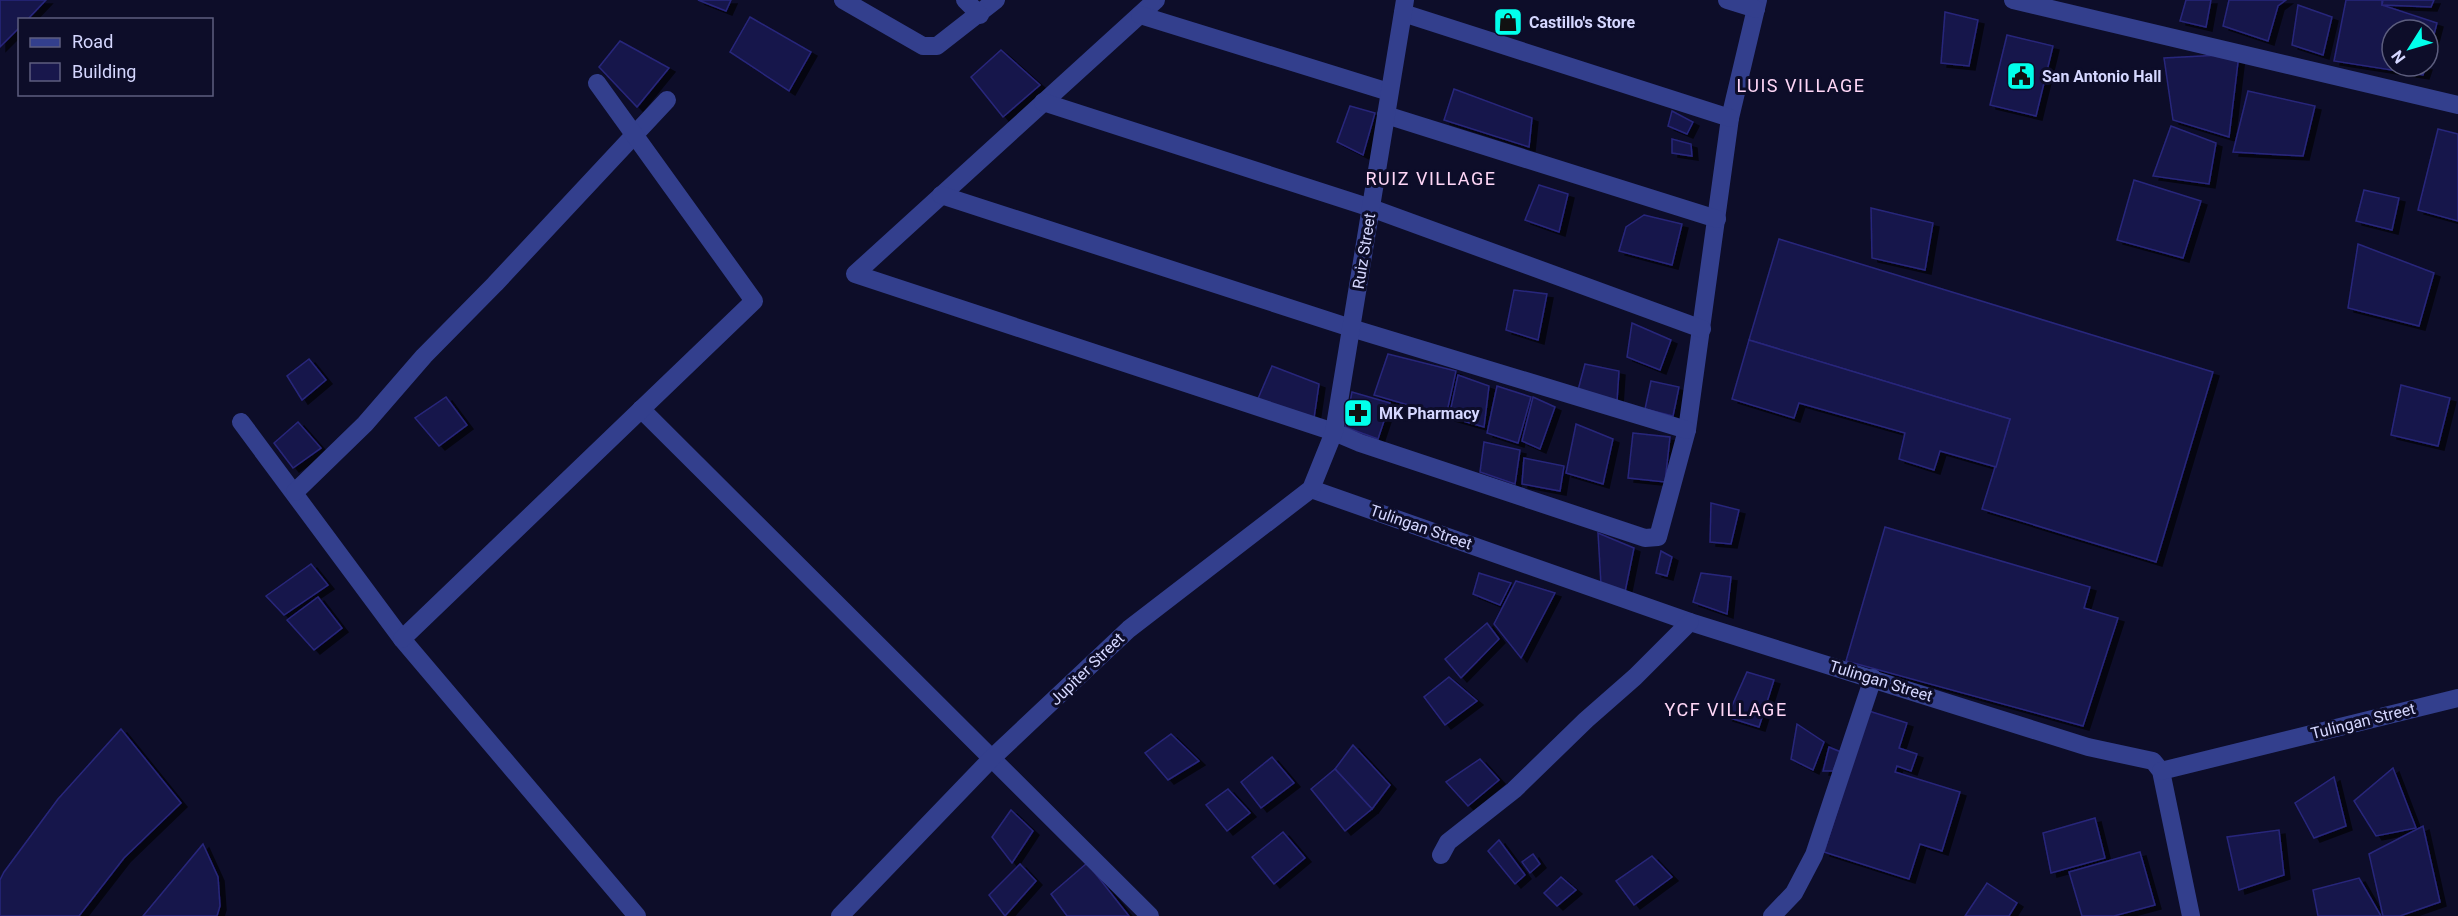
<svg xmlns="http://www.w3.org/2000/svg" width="2458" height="916" font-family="Roboto,sans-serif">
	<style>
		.building { fill: #18174c; stroke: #28267b; stroke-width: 1.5; filter: url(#shadow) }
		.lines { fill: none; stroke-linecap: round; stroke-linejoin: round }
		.minor { stroke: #333f8d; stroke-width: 18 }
		.labels { text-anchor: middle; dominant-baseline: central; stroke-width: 6; stroke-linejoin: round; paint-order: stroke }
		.poi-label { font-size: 16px; font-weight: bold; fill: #d5d7ff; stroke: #0d0d29; text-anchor: start }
		.street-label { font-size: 16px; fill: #d5d7ff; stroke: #0d0d29 }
		.neighbourhood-label { font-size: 18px; letter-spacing: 1.5px; fill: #ffd7f7; stroke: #0d0d29 }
	</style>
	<defs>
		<filter id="shadow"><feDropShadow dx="6" dy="4" stdDeviation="0" flood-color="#0009"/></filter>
	</defs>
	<rect width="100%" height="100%" fill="#0d0d29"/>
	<!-- building -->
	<g class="building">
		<path d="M 0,0 L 46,0 L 27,20 L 20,20 L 20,27 L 0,47 Z"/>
		<path d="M 698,0 L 731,0 L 726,11 Z"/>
		<path d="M 2186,0 L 2211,0 L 2206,27 L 2180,21 Z"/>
		<path d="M 2229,0 L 2286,0 L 2278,6 L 2268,41 L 2223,26 Z"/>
		<path d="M 2346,0 L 2382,0 L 2382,5 L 2437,23 L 2428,57 L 2428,30 L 2392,30 L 2392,66 L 2426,66 L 2423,75 L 2334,61 Z"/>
		<path d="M 2383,0 L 2434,0 L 2431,7 L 2382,5 Z"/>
		<path d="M 2298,5 L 2332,17 L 2323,55 L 2292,45 Z"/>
		<path d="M 1945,12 L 1978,20 L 1969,66 L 1941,63 Z"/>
		<path d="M 750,17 L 811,52 L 789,91 L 730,52 Z"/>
		<path d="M 2007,35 L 2053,46 L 2036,116 L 1990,105 Z"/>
		<path d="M 620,41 L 669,68 L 637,107 L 599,67 Z"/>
		<path d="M 1001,50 L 1040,85 L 1003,117 L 971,77 Z"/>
		<path d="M 2239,54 L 2229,137 L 2173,120 L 2164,58 Z"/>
		<path d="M 1454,89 L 1532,118 L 1529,147 L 1444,120 Z"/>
		<path d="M 2248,91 L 2315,106 L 2303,156 L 2233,152 Z"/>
		<path d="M 1350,106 L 1375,113 L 1363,155 L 1337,142 Z"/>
		<path d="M 1672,111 L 1693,122 L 1687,134 L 1668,126 Z"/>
		<path d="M 2171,126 L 2216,143 L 2209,184 L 2153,176 Z"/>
		<path d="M 2438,129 L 2458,134 L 2458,221 L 2418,210 Z"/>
		<path d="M 1672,139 L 1691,144 L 1692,156 L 1672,153 Z"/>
		<path d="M 2134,180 L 2201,201 L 2183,258 L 2117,240 Z"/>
		<path d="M 1539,185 L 1568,194 L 1559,232 L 1525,220 Z"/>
		<path d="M 2364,190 L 2399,198 L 2392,230 L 2356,221 Z"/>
		<path d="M 1871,208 L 1933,223 L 1925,270 L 1872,258 Z"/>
		<path d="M 1644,215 L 1682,224 L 1672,265 L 1619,251 L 1626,227 Z"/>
		<path d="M 1779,239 L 2213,372 L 2156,562 L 1982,509 L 2010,419 L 1749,340 Z"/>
		<path d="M 2358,244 L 2434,273 L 2419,326 L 2348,308 Z"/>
		<path d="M 1514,290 L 1547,294 L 1538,340 L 1506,330 Z"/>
		<path d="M 1632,323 L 1671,340 L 1660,370 L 1627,357 Z"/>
		<path d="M 1749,340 L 2010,419 L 1996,467 L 1940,451 L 1934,470 L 1899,459 L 1905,433 L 1799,403 L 1794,418 L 1732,399 Z"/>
		<path d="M 1388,354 L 1456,371 L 1446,416 L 1374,395 Z"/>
		<path d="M 309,359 L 326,380 L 302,400 L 287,376 Z"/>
		<path d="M 1585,364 L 1619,371 L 1617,401 L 1578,390 Z"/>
		<path d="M 1272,366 L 1319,384 L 1314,418 L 1257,401 Z"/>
		<path d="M 1458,375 L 1489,386 L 1484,427 L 1449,417 Z"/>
		<path d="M 1651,381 L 1679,387 L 1673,416 L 1645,409 Z"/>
		<path d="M 2401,385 L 2450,398 L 2438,446 L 2391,435 Z"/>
		<path d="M 1497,386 L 1531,397 L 1518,443 L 1487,433 Z"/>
		<path d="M 1352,392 L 1390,403 L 1378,439 L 1345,427 Z"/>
		<path d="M 446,397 L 467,425 L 439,446 L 415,418 Z"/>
		<path d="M 1533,397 L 1555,407 L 1540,449 L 1522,441 Z"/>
		<path d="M 298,422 L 321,448 L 293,468 L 274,443 Z"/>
		<path d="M 1576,424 L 1613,439 L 1603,484 L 1566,473 Z"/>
		<path d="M 1633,433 L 1670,437 L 1665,482 L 1628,478 Z"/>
		<path d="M 1484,442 L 1520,450 L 1515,484 L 1480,472 Z"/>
		<path d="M 1524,458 L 1564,466 L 1560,491 L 1522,484 Z"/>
		<path d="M 1711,503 L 1739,510 L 1731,544 L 1710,542 Z"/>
		<path d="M 1885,527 L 2090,587 L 2084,608 L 2118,618 L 2083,726 L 1846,661 Z"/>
		<path d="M 1598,533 L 1634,548 L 1625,592 L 1601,585 Z"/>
		<path d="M 1661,551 L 1672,557 L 1667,576 L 1656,573 Z"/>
		<path d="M 311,564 L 328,585 L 284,615 L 266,596 Z"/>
		<path d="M 1479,573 L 1511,583 L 1500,605 L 1473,594 Z"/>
		<path d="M 1701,573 L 1731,577 L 1727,614 L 1693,602 Z"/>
		<path d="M 1516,581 L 1555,593 L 1521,658 L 1494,624 Z"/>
		<path d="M 318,597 L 342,628 L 314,650 L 287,620 Z"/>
		<path d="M 1487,623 L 1499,639 L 1461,678 L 1445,659 Z"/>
		<path d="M 1747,672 L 1774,680 L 1759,727 L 1727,717 Z"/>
		<path d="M 1449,677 L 1477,701 L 1445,725 L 1424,697 Z"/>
		<path d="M 1869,711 L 1907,723 L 1899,748 L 1917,754 L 1911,771 L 1897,766 L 1895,772 L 1960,792 L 1942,851 L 1920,844 L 1909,879 L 1824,852 Z"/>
		<path d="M 1797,724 L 1824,742 L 1813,770 L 1791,759 Z"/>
		<path d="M 121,729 L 181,803 L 124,858 L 79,916 L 0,916 L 0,880 L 4,872 L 58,799 Z"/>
		<path d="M 1171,734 L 1199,761 L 1168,780 L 1145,753 Z"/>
		<path d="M 1353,745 L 1390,785 L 1372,809 L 1335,769 Z"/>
		<path d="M 1829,747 L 1841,752 L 1833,771 L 1823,771 Z"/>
		<path d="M 1272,757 L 1294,783 L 1261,808 L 1241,782 Z"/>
		<path d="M 1480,759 L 1499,780 L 1468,806 L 1446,782 Z"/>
		<path d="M 2393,768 L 2416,828 L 2376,836 L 2354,801 Z"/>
		<path d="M 1335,769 L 1372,809 L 1345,831 L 1311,789 Z"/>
		<path d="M 2334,777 L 2346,826 L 2314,838 L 2295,803 Z"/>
		<path d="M 1228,789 L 1250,813 L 1227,831 L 1206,805 Z"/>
		<path d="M 1011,810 L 1033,831 L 1012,863 L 992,837 Z"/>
		<path d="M 2095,818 L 2105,858 L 2051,873 L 2043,833 Z"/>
		<path d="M 2423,826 L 2440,902 L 2400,916 L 2383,916 L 2369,854 Z"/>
		<path d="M 2279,830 L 2284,875 L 2239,890 L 2227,837 Z"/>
		<path d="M 1283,832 L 1305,858 L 1274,884 L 1252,857 Z"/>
		<path d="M 1499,840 L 1525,875 L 1515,884 L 1488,851 Z"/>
		<path d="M 203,844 L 218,877 L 220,906 L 217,916 L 143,916 Z"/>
		<path d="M 2140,852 L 2155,905 L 2114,916 L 2082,916 L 2069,872 Z"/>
		<path d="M 1533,854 L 1540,864 L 1530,873 L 1522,862 Z"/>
		<path d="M 1652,856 L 1672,877 L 1634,905 L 1616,881 Z"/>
		<path d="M 1087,863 L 1129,916 L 1067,916 L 1051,894 Z"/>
		<path d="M 1020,864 L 1036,881 L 1005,916 L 989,895 Z"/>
		<path d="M 1561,877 L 1576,890 L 1557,906 L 1544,893 Z"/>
		<path d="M 2359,878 L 2381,916 L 2318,916 L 2313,890 Z"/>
		<path d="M 1987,883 L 2017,903 L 2009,916 L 1965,916 Z"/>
	</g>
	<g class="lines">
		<!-- minor -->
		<g class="minor">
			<path d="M 843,0 L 923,46 L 937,46 L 996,0"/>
			<path d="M 965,0 L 980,15"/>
			<path d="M 1156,0 L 855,274 L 1334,432 L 1360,443 L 1645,538 L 1658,537 L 1687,430 L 1730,118 L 1758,0"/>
			<path d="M 1727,0 L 1756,9"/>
			<path d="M 2013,0 L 2458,105"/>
			<path d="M 1403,13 L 1730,118"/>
			<path d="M 1140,15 L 1389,92"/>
			<path d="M 1043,102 L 1371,208 L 1702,329"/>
			<path d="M 1386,115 L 1717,219"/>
			<path d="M 941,195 L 1351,328 L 1687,430"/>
			<path d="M 641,409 L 1150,916"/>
			<path d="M 241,422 L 402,639 L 637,916"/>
			<path d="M 1311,489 L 1690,622 L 2088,747 L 2153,761 L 2161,771 L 2191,916"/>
			<path d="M 295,492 L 365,424 L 424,356 L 495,284 L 667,100"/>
			<path d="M 402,639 L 754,301 L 597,83"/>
			<path d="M 2161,771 L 2458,698"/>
			<path d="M 1441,855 L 1448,842 L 1514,790 L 1586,720 L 1635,677 L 1690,622"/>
			<path d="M 840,916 L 992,758 L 1129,629 L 1311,489 L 1334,432 L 1405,0"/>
			<path d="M 1772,916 L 1794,893 L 1814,855 L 1873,678"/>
		</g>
	</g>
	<!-- icons -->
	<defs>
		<g id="shop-square" transform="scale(1.5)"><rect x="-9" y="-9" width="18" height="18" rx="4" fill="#01ffeb" stroke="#0d0d29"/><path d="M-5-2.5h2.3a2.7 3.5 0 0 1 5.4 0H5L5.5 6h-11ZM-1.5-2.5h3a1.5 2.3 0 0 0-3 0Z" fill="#111"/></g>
		<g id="civic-square" transform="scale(1.5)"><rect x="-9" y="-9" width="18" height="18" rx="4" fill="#01ffeb" stroke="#0d0d29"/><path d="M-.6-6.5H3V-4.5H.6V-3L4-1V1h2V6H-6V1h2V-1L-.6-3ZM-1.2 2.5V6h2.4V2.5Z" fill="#111"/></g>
		<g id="pharmacy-square" transform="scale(1.5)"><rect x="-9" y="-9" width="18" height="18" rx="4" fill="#01ffeb" stroke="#0d0d29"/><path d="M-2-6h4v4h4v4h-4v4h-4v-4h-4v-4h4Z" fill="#111"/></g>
	</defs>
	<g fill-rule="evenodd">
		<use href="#shop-square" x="1508" y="22"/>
		<use href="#civic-square" x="2021" y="76"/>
		<use href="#pharmacy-square" x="1358" y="413"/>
	</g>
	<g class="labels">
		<!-- poi labels -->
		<g class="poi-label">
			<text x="1529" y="22">Castillo's Store</text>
			<text x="2042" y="76">San Antonio Hall</text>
			<text x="1379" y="413">MK Pharmacy</text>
		</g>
		<!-- street labels -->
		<g class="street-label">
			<text transform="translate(1364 251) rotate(-81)">Ruiz Street</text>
			<text transform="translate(1421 527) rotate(19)">Tulingan Street</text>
			<text transform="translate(1087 669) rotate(-44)">Jupiter Street</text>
			<text transform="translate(1881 681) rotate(17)">Tulingan Street</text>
			<text transform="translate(2363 721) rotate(-14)">Tulingan Street</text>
		</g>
		<!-- neighbourhood labels -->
		<g class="neighbourhood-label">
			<text x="1801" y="85">LUIS VILLAGE</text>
			<text x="1431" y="178">RUIZ VILLAGE</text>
			<text x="1726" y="709">YCF VILLAGE</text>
		</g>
	</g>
	<!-- legend -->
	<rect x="18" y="18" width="195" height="78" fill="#0d0d29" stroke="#5d5e7f" stroke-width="1.5"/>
	<rect x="30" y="38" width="30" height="9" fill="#333f8d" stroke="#5d5e7f" stroke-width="1.5"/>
	<text x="72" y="48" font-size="18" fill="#d5d7ff">Road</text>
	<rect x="30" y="63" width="30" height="18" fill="#18174c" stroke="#5d5e7f" stroke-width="1.5"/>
	<text x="72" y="78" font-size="18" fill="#d5d7ff">Building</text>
	<!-- north arrow -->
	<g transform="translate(2410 48) rotate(233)"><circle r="28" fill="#0d0d29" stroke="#5d5e7f" stroke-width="1.5"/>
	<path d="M0-4.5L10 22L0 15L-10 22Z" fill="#01ffeb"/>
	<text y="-9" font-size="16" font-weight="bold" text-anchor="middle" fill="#d5d7ff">N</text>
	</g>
</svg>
